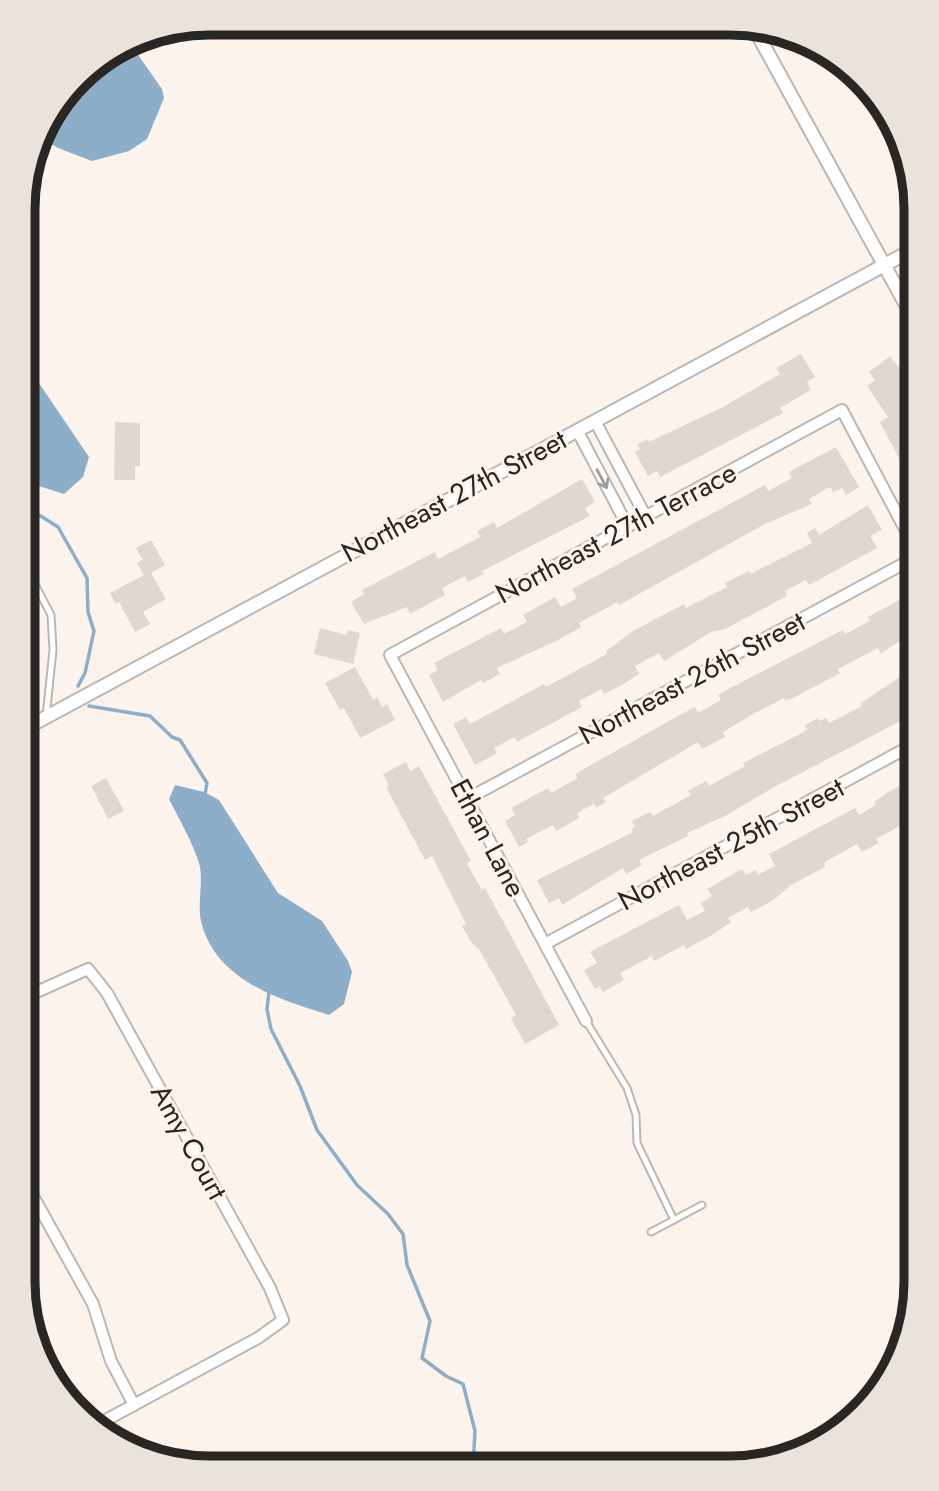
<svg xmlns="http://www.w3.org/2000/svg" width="939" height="1491" font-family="Jost,sans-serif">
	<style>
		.water { fill: #8daec8 }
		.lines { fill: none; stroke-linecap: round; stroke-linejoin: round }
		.stream { stroke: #8daec8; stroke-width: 3.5 }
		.building { fill: #dfd8d1 }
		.service-casing { stroke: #beb6b0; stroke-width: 9 }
		.minor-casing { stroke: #beb6b0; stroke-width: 14 }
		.tertiary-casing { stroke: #beb6b0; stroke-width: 16 }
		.service { stroke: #fff; stroke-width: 5 }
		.minor { stroke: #fff; stroke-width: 10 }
		.tertiary { stroke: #fff; stroke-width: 12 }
		.oneway { stroke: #9f9d9c }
		.labels { text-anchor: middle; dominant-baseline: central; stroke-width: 6; stroke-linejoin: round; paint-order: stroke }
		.street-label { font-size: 28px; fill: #292623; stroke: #fbf3ec }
		.rim { fill: none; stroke: #292623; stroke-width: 9 }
	</style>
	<rect width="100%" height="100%" fill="#fbf3ec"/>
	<!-- water -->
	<g class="water">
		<path d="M 129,42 L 162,89 L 164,98 L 147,139 L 129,151 L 92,161 L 58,148 L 39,136 L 42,126 L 70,90 L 78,86 L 86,69 Z"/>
		<path d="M 24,361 L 89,457 L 83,477 L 64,494 L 39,486 L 24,469 Z"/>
		<path d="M 175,785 L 204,792 L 219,800 L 278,893 L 322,921 L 348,961 L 352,972 L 344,1004 L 329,1015 C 278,999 215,980 201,921 C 197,903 204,880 199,863 C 192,841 179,819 169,799 Z"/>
	</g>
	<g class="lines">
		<!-- stream -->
		<g class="stream">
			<path d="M 24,492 L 36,513 L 58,527 L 87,578 L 88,612 L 94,631 L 85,673 L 78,686"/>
			<path d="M 89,706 L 150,716 L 172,737 L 180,740 L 207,783 L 205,794"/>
			<path d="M 269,991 L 267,1009 L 271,1029 L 300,1086 L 317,1130 L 357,1185 L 388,1214 L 403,1234 L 407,1265 L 430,1321 L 422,1358 L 446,1376 L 463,1384 L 475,1431 L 473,1467"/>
		</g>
	</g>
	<!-- building -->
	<g class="building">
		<path d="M 801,354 L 815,377 L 807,382 L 811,390 L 780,408 L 783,413 L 660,477 L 657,471 L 648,476 L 635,452 L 640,449 L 637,444 L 648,439 L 649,442 L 723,407 L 780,374 L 776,368 Z"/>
		<path d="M 890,356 L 901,370 L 916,405 L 916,491 L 880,422 L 888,417 L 867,386 L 875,380 L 869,372 Z"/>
		<path d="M 115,422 L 140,423 L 140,466 L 135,466 L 135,480 L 114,480 Z"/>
		<path d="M 836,447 L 859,487 L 846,495 L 842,488 L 833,492 L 830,487 L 809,499 L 812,504 L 765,524 L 619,605 L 618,602 L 584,620 L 579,623 L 581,627 L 558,640 L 497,668 L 500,674 L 483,683 L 481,680 L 443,702 L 429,675 L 438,670 L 434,663 L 501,628 L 504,634 L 527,622 L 523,615 L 555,597 L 561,607 L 577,598 L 572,589 L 765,485 L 768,491 L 792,478 L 789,472 Z"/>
		<path d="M 582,479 L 595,502 L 585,508 L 590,516 L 482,571 L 484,574 L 468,582 L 465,576 L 442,588 L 445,595 L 410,614 L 407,607 L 364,624 L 351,602 L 364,594 L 362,590 L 435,552 L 438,559 L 480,537 L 477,531 L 494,522 L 497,528 Z"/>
		<path d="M 868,505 L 882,530 L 870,536 L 877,548 L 809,585 L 806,580 L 785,591 L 787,596 L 725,629 L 711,632 L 664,661 L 659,653 L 635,666 L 639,674 L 620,686 L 604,694 L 601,689 L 579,701 L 582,707 L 517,742 L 515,737 L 494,748 L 497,753 L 475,765 L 453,724 L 466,717 L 470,724 L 544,684 L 546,687 L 607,654 L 606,651 L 633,631 L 684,604 L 686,608 L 727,587 L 725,583 L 749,571 L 750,574 L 812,543 L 807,533 L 815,528 L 819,535 Z"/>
		<path d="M 151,540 L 165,565 L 151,573 L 166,599 L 143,612 L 150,624 L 135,632 L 119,602 L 116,604 L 110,593 L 144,575 L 137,563 L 143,560 L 136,548 Z"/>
		<path d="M 903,598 L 906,604 L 916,599 L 916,631 L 881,653 L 878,648 L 838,669 L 840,673 L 795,697 L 785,701 L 784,698 L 755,713 L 723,732 L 725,737 L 702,749 L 698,742 L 603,798 L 606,802 L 596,808 L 594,804 L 577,813 L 579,818 L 556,831 L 553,825 L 526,839 L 528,842 L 519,847 L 505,821 L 515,815 L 511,808 L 548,788 L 551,793 L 578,778 L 575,774 L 678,716 L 695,707 L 698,713 L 721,700 L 718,695 L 734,686 L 843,630 L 845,634 L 870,621 L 868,617 Z"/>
		<path d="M 320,628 L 346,635 L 348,630 L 360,633 L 353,664 L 314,654 Z"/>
		<path d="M 355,667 L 373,700 L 377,697 L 382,707 L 387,704 L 395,720 L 360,738 L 344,708 L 340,710 L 325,683 Z"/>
		<path d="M 906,673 L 909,678 L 916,674 L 916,713 L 776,786 L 725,816 L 687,833 L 688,836 L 639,860 L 642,865 L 626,874 L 623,868 L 562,905 L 559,898 L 549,903 L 537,880 L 633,832 L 631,829 L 635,827 L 632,821 L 650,812 L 653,816 L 691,795 L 688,791 L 706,781 L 709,786 L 745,766 L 743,763 L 802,733 L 807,729 L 805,725 L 818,718 L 819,721 L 826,718 L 829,723 L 862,706 L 861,703 Z"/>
		<path d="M 406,762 L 410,771 L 419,766 L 471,861 L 467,863 L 476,880 L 482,890 L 485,888 L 559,1025 L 525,1044 L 511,1018 L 516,1015 L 479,949 L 471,942 L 462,926 L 466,924 L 432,856 L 425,860 L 386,787 L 389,786 L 383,774 Z"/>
		<path d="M 916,777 L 916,817 L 876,839 L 879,843 L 862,852 L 857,844 L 825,862 L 825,867 L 791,885 L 772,901 L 751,912 L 748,907 L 728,918 L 731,922 L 712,935 L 686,949 L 684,945 L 654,961 L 652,956 L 620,973 L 624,980 L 603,992 L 600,986 L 595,989 L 584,970 L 597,963 L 590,952 L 679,905 L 687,920 L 705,911 L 701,903 L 712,896 L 707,889 L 742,869 L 746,875 L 756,870 L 758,875 L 775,866 L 769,854 L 855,808 L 859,815 L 876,805 L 874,802 L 888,792 Z"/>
		<path d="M 106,778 L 124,811 L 108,819 L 91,786 Z"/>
	</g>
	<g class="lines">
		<!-- service casing -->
		<g class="service-casing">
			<g id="service">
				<path d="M 24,563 L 51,615 L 53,650 L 46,717"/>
				<path d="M 586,1021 L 627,1088 L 636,1115 L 637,1143 L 674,1220"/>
				<path d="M 651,1232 L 702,1205"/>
			</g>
		</g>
		<!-- minor casing -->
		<g class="minor-casing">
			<g id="minor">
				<path d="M 595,421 L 646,517"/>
				<path d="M 577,430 L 628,527"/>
				<path d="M 467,799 L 916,557"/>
				<path d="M 545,944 L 916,743"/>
				<path d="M 23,998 L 88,969 L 107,993 L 270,1288 L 283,1320 L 258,1338 L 93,1427"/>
				<path d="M 586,1021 L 390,655 L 842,410 L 916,550"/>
				<path d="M 23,1178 L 93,1304 L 111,1361 L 134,1405"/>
			</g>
		</g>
		<!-- tertiary casing -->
		<g class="tertiary-casing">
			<g id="tertiary">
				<path d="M 753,26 L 916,323"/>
				<path d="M 24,729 L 916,248"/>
			</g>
		</g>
		<!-- service -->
		<use href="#service" class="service"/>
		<!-- minor -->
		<use href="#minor" class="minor"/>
		<!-- tertiary -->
		<use href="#tertiary" class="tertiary"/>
	</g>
	<!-- one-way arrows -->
	<defs><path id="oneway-shaft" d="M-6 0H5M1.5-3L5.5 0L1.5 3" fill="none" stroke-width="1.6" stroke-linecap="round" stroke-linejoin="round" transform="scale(1.75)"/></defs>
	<use class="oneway" href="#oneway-shaft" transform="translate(602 479) rotate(62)"/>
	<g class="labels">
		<!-- street labels -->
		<g class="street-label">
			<text transform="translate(454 496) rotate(-28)">Northeast 27th Street</text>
			<text transform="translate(616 533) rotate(-28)">Northeast 27th Terrace</text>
			<text transform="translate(692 678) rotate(-28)">Northeast 26th Street</text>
			<text transform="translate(488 838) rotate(62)">Ethan Lane</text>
			<text transform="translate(731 844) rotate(-28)">Northeast 25th Street</text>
			<text transform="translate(189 1142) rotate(61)">Amy Court</text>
		</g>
	</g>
	<!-- crop -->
	<path d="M0 0H939V1491H0ZM209 35H730A174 174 0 0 1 904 209V1282A174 174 0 0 1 730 1456H209A174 174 0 0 1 35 1282V209A174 174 0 0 1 209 35Z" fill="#eae3dc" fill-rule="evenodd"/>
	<path class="rim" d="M209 35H730A174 174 0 0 1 904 209V1282A174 174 0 0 1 730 1456H209A174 174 0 0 1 35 1282V209A174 174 0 0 1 209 35Z"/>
</svg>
